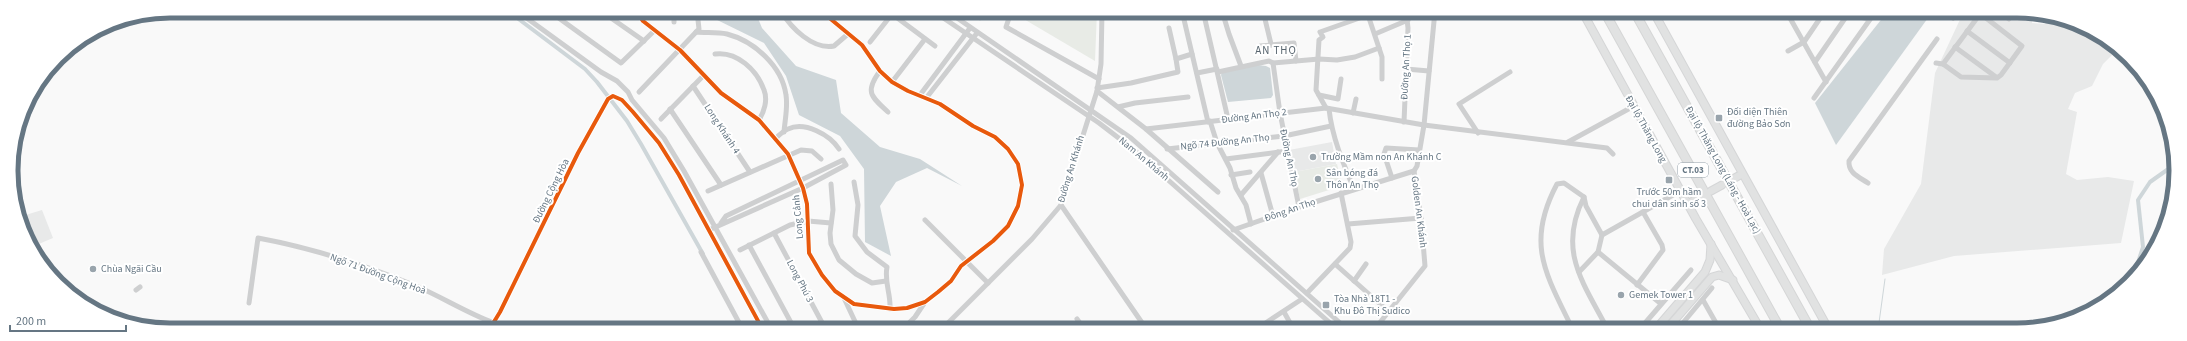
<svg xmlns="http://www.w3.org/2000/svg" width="2187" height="341" font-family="'Source Sans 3',sans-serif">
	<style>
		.built { fill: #e8e9e9 }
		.green { fill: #e8ebe6 }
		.water { fill: #ced6d9 }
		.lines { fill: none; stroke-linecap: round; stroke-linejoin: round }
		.stream { stroke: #ced6d9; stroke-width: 1 }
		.canal { stroke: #ced6d9; stroke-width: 4 }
		.major-casing { stroke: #d5d6d7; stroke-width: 9 }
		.highway-casing { stroke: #d5d6d6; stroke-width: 10 }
		.minor { stroke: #cecfd0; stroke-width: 5 }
		.major { stroke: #e1e2e2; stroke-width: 7 }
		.highway { stroke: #e1e2e2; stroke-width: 8 }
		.cycleway-casing { stroke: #fff; stroke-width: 6 }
		.cycleway { stroke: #e8590c; stroke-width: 4 }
		.poi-dot { fill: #99a4ac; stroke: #fff; stroke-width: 1.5 }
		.labels { text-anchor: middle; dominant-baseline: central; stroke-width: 4; stroke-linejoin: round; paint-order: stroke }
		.shield { fill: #fff; stroke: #939fa8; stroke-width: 1 }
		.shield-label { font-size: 9px; font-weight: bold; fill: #657683 }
		.street-label { font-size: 10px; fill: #657683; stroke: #fff }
		.poi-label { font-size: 10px; fill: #657683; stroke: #fff; text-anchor: start }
		.neighbourhood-label { font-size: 11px; letter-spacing: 1px; fill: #57646e; stroke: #fff }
		.rim { fill: none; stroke: #657683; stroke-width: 5 }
	</style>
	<rect width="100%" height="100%" fill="#f9f9f9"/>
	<!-- built -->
	<g class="built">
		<path d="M 969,11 L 990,11 L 980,21 Z"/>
		<path d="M 1964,11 L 2013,11 L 2032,14 L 2032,23 L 2045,24 L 2050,17 L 2087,28 L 2095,34 L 2094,37 L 2101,38 L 2117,50 L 2103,64 L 2092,86 L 2075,93 L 2068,109 L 2077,112 L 2066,174 L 2077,180 L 2108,177 L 2134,181 L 2121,243 L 1954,256 L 1882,275 L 1884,249 L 1921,184 L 1935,73 Z"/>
		<path d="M 1332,142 L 1336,164 L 1294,172 L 1289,150 Z"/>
		<path d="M 42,210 L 53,238 L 34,246 L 20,222 L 19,217 Z"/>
	</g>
	<!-- green -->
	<g class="green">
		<path d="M 1097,11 L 1095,61 L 1017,15 L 1016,12 Z"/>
		<path d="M 1337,164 L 1342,186 L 1300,199 L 1294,172 Z"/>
	</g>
	<!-- water -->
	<g class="water">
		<path d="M 706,11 L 755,11 L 762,28 L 796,66 L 836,80 L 841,113 L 880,147 L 920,159 L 962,186 L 927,168 L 896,182 L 880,206 L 891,256 L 865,242 L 864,169 L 840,136 L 799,115 L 786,76 L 764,43 L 709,16 Z"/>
		<path d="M 1888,11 L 1933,11 L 1836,145 L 1815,103 Z"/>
		<path d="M 1258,65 L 1266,66 L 1270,68 L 1273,95 L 1271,98 L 1228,102 L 1221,75 L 1222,72 Z"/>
	</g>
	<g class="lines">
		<!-- stream -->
		<path class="stream" d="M 1878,330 L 1885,279"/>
		<!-- canal -->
		<g class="canal">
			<path d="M 508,11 L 585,69 L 597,82 L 627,121 L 641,144 L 703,254"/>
			<path d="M 2133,278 L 2143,247 L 2138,200 L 2150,182 L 2174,165"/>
		</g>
		<!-- major casing -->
		<g class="major-casing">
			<g id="major">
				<path d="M 1582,11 L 1696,219 L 1761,330"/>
				<path d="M 1653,11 L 1829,330"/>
				<path d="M 1731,180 L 1742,174"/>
				<path d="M 1711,191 L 1722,185"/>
				<path d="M 1688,204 L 1705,194"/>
				<path d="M 1655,330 L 1705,272 L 1710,260 L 1711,244"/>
				<path d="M 1666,330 L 1712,277 L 1719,275 L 1733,280"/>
			</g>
		</g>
		<!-- highway casing -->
		<g class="highway-casing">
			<g id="highway">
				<path d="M 1604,11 L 1781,330"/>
				<path d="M 1634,11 L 1811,330"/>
			</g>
		</g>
		<!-- minor -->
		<g class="minor">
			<path d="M 517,11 L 601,72 L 617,81 L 628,92 L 632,100 L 664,138 L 684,171 L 772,330"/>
			<path d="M 549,11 L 621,63 L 655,30"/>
			<path d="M 601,11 L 644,41"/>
			<path d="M 636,11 L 643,21 L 680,50 L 721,93 L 759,120 L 788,154 L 803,188 L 807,204 L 809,253 L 822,275 L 835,291 L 854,304 L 894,309 L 907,308 L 925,302 L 938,292 L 951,281 L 961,266 L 993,241 L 1008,226 L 1018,206 L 1022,185 L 1018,164 L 1008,149 L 995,137 L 973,126 L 940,104 L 908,91 L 892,82 L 880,71 L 862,45 L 821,11"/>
			<path d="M 781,11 C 791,28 813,50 834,46 L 848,34"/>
			<path d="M 888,11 L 935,46"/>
			<path d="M 933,11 L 1099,123 L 1133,149 L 1338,330"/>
			<path d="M 947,11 L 1131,138 L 1348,330"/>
			<path d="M 1006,11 L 1009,18 L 1006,27 L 1099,79"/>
			<path d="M 1182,11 L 1208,122"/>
			<path d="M 1203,11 L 1228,119"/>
			<path d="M 1222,11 L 1229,34 L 1241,66"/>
			<path d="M 1263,11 L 1271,44"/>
			<path d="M 1786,11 L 1826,82"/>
			<path d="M 1829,11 L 1870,19"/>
			<path d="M 1999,11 L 2009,19"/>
			<path d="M 1102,13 L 1118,11"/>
			<path d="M 1264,16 L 1279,11"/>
			<path d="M 1953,18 L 1958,11"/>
			<path d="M 674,22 L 674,11"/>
			<path d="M 1169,28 L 1176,59"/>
			<path d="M 1967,31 L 2010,63"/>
			<path d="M 696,32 C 706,33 717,32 727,34 C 754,41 782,66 786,95 C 788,107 785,119 784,132"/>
			<path d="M 1375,34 L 1408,20"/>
			<path d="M 870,42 L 892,14"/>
			<path d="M 1260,46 L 1294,43 L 1296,61"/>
			<path d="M 1955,47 L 1996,77"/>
			<path d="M 1788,51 L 1804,42 L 1825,11"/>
			<path d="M 715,54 C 737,51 757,70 764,90 C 768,100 764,112 759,120"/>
			<path d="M 1815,62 L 1848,14"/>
			<path d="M 1273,63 L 1280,113 L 1299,207"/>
			<path d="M 1936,63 L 1943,64 L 1961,77 L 1997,78 L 2001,75 L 2022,46 L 1977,11"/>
			<path d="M 1943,64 L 1980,14"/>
			<path d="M 1406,69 L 1429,71"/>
			<path d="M 880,71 C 865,91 870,96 888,112"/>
			<path d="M 1218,72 L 1269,61 L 1273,63 L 1319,59 L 1337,60 L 1355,57 L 1379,48"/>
			<path d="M 1197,73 L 1217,69"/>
			<path d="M 892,82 L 925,39"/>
			<path d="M 693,86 L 750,172"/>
			<path d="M 1097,88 L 1131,83 L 1178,72 L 1176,59 L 1192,54"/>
			<path d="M 1097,91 L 1146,129 L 1218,192"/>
			<path d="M 639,92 L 699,29 L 697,11"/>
			<path d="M 920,95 L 970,28"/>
			<path d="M 1319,95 L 1338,99 L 1341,79"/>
			<path d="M 927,97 L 977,33"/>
			<path d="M 1814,98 L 1876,11"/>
			<path d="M 1118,107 L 1135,103 L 1188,97"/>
			<path d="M 1326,108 L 1316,90 L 1319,40 L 1323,37 L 1320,32 L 1368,15 L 1382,57 L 1382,79"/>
			<path d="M 670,109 L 721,185"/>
			<path d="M 1329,109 C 1332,137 1343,163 1354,189"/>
			<path d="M 1353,113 L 1356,99"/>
			<path d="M 661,119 L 704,75"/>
			<path d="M 1210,121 L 1217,143 L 1230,168 L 1236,188 L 1246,205 L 1251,224"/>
			<path d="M 1404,122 L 1408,28 L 1406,11"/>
			<path d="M 1146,129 L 1326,108 L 1424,125 L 1607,148 L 1613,154"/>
			<path d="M 1478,133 L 1459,104 L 1510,72"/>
			<path d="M 775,139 C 779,135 783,131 788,129 C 805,121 830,135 839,149"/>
			<path d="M 1568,142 L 1634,106"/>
			<path d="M 1167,149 L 1284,136 L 1331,126"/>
			<path d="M 1226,159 L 1287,151"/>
			<path d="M 1261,173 L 1273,216"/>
			<path d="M 1231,175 L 1250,172"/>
			<path d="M 1392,178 L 1384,154 L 1386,148 L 1419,150"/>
			<path d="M 854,182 L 858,205 L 855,236 L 867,252 L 887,267 C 884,282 891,294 890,309"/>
			<path d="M 1868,183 C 1859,177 1848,173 1849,161 L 1937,39"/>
			<path d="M 831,184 L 833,210 L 830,233 L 831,244 L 839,260 L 856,274 L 872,283 L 886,281"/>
			<path d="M 708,191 L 801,150 L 812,151 L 821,159"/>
			<path d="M 1241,195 L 1278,152"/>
			<path d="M 1584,197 C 1557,251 1583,282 1608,330"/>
			<path d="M 1061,205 L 1147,330"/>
			<path d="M 925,220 L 988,283"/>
			<path d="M 1348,224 L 1421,218"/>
			<path d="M 709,230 L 803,188 L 846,165 L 843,160 L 726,216 L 721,223"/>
			<path d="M 1233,230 L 1299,207 L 1414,171"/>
			<path d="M 774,233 L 826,330"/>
			<path d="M 749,245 L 795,330"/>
			<path d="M 740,250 L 790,225 L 808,221 L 831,223"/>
			<path d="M 701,252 L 743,330"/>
			<path d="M 1598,252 L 1660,303"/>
			<path d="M 1335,264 L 1388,311"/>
			<path d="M 1579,272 L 1598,252 L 1602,235 L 1680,191"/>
			<path d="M 1354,281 L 1366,264"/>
			<path d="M 1637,285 L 1663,250 L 1662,245 L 1643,212"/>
			<path d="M 136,290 L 140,287"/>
			<path d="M 1307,293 L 1350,248 L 1351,242 L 1341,193"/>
			<path d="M 844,298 L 859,330"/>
			<path d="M 1703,300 L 1720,330"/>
			<path d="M 249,303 L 258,238 C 312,248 365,265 416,286 C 442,297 467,313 494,323"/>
			<path d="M 1284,312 L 1294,330"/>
			<path d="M 1077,319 L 1085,330"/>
			<path d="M 1292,324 L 1299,330"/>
			<path d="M 489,330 L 500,312 L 578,153 L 608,99 L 613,96 L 622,100 L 633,112 L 659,143 L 679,175 L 763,330"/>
			<path d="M 902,330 L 915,317 L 925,302"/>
			<path d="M 941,330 L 1032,239 L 1061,205 L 1097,91 L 1101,64 L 1102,11"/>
			<path d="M 1255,330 L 1302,299"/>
			<path d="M 1374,330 L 1425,266 L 1421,218 L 1414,171 L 1417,166 L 1424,125 L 1435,11"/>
			<path d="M 1573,330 C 1546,274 1525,244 1557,184 L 1564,183 L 1584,197 L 1586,206 L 1602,235"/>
			<path d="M 1639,330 L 1691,270"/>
			<path d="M 1677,330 L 1712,288"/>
		</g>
		<!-- major -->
		<use href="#major" class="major"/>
		<!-- highway -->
		<use href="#highway" class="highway"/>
		<!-- cycleway casing -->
		<g class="cycleway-casing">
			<g id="cycleway">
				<path d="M 636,11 L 643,21 L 680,50 L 721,93 L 759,120 L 788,154 L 803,188 L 807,204 L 809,253 L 822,275 L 835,291 L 854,304 L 894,309 L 907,308 L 925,302 L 938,292 L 951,281 L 961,266 L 993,241 L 1008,226 L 1018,206 L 1022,185 L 1018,164 L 1008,149 L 995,137 L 973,126 L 940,104 L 908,91 L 892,82 L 880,71 L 862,45 L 821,11"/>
				<path d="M 489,330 L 500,312 L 578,153 L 608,99 L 613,96 L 622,100 L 633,112 L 659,143 L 679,175 L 763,330"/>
			</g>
		</g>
		<!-- cycleway -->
		<use href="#cycleway" class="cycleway"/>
	</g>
	<!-- markers -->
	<g class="poi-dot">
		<rect x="1715" y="114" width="8" height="8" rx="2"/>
		<circle cx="1313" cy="157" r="4"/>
		<circle cx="1318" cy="179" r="4"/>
		<rect x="1665" y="176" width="8" height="8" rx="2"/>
		<circle cx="93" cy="269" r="4"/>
		<circle cx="1621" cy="295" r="4"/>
		<rect x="1322" y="301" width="8" height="8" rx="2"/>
	</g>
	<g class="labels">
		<!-- shield labels -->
		<rect class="shield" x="1678" y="163" width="30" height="14" rx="3"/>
		<g class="shield-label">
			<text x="1693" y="170">CT.03</text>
		</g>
		<!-- street labels -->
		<g class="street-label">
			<text transform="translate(1406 67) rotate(-87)">Đường An Thọ 1</text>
			<text transform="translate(1254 116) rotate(-7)">Đường An Thọ 2</text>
			<text transform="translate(722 129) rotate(57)">Long Khánh 4</text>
			<text transform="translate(1646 129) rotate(61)">Đại lộ Thăng Long</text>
			<text transform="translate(1225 142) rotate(-6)">Ngõ 74 Đường An Thọ</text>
			<text transform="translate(1289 158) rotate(78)">Đường An Thọ</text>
			<text transform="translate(1144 159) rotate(40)">Nam An Khánh</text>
			<text transform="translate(1071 169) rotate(-73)">Đường An Khánh</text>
			<text transform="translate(1723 170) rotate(61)">Đại lộ Thăng Long (Láng - Hoà Lạc)</text>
			<text transform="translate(551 191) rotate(-64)">Đường Cộng Hòa</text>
			<text transform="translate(1290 210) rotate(-19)">Đông An Thọ</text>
			<text transform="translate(1419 212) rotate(83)">Golden An Khánh</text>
			<text transform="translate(798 217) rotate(-95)">Long Cảnh</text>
			<text transform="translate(378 274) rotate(20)">Ngõ 71 Đường Cộng Hoà</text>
			<text transform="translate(800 281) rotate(62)">Long Phú 3</text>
		</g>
		<!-- poi labels -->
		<g class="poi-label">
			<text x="1727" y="112">Đối diện Thiên<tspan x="1727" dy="12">đường Bảo Sơn</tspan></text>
			<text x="1321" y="157">Trường Mầm non An Khánh C</text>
			<text x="1326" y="173">Sân bóng đá<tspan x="1326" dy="12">Thôn An Thọ</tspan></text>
			<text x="1669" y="192" text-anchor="middle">Trước 50m hầm<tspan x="1669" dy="12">chui dân sinh số 3</tspan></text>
			<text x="101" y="269">Chùa Ngãi Cầu</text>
			<text x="1629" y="295">Gemek Tower 1</text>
			<text x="1334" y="299">Tòa Nhà 18T1 -<tspan x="1334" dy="12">Khu Đô Thị Sudico</tspan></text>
		</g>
		<!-- neighbourhood labels -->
		<g class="neighbourhood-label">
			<text x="1276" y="50">AN THỌ</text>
		</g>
	</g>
	<!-- crop -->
	<path d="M0 0H2187V341H0ZM170 18H2017A152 152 0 0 1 2169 170V171A152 152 0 0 1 2017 323H170A152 152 0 0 1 18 171V170A152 152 0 0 1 170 18Z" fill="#fff" fill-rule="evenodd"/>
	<path class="rim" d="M170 18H2017A152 152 0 0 1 2169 170V171A152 152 0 0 1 2017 323H170A152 152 0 0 1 18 171V170A152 152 0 0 1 170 18Z"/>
	<!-- scale -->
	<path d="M10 325v6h116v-6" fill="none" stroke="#657683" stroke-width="2"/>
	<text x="16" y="325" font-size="12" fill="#657683" stroke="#ffffff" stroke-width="3" paint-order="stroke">200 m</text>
</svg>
